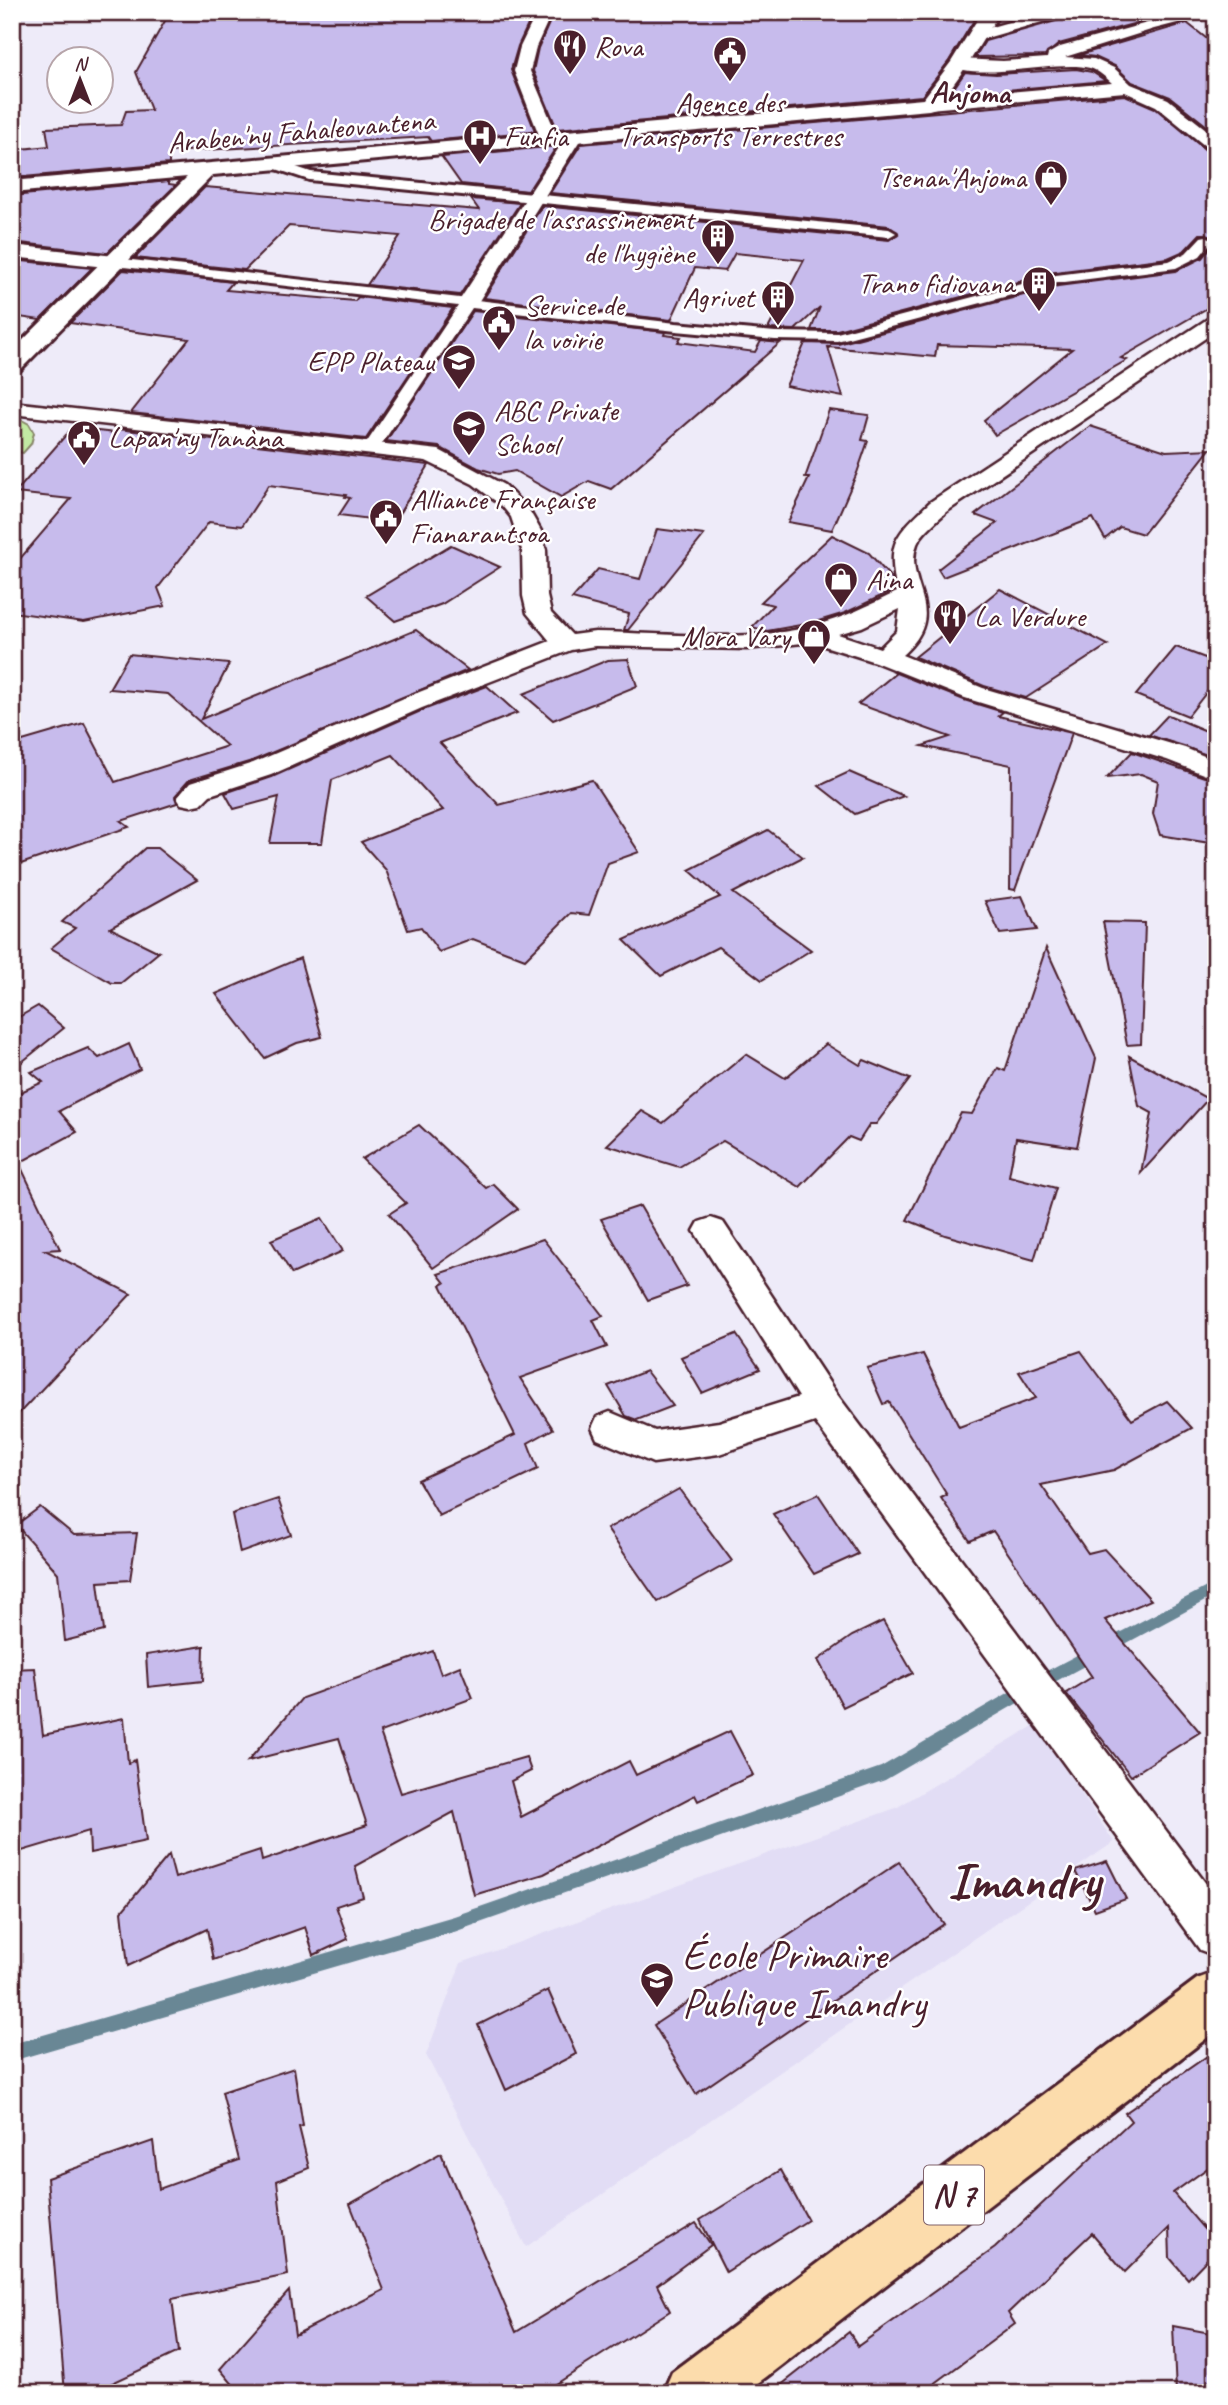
<svg xmlns="http://www.w3.org/2000/svg" width="1228" height="2405" font-family="Caveat,sans-serif">
	<style>
		.built { fill: #e2ddf5 }
		.green { fill: #c2e9a3; stroke: #868467; stroke-width: 2 }
		.lines { fill: none; stroke-linecap: round; stroke-linejoin: round }
		.stream { fill: #698795; fill-rule: evenodd }
		.building { fill: #c7bbec; stroke: #4a1f2b; stroke-width: 2 }
		.pedestrian-casing { stroke: #4a1f2b; stroke-width: 6 }
		.minor-casing { stroke: #4a1f2b; stroke-width: 5 }
		.tertiary-casing { stroke: #4a1f2b; stroke-width: 6 }
		.primary-casing { stroke: #4a1f2b; stroke-width: 6 }
		.pedestrian { fill: #fff; fill-rule: evenodd }
		.minor { fill: #fff; fill-rule: evenodd }
		.tertiary { fill: #fff; fill-rule: evenodd }
		.primary { fill: #fcdcac; fill-rule: evenodd }
		.labels { text-anchor: middle; dominant-baseline: central; stroke-width: 5; stroke-linejoin: round; paint-order: stroke }
		.far-poi-label { font-size: 30px; fill: #4a1f2b; stroke: #fff; text-anchor: start }
		.far-street-label { font-size: 30px; fill: #4a1f2b; stroke: #fff }
		.far-neighbourhood-label { font-size: 32px; font-weight: bold; fill: #4a1f2b; stroke: #fff }
		.shield { fill: #fff; stroke: #80626b; stroke-width: 2 }
		.shield-label { font-size: 33px; font-weight: bold; fill: #4a1f2b }
		.near-poi-label { font-size: 42px; fill: #4a1f2b; stroke: #fff; text-anchor: start }
		.near-district-label { font-size: 51px; font-weight: bold; fill: #4a1f2b; stroke: #fff }
	</style>
	<rect width="100%" height="100%" fill="#eeebf9"/>
	<filter id="ink" filterUnits="userSpaceOnUse"><feTurbulence type="fractalNoise" baseFrequency=".0143" numOctaves="2"/><feDisplacementMap in="SourceGraphic" scale="14" xChannelSelector="R" yChannelSelector="G"/><feConvolveMatrix kernelMatrix="1 2 1 2 8 2 1 2 1" color-interpolation-filters="sRGB"/></filter>
	<g filter="url(#ink)">
		<!-- built -->
		<path class="built" d="M 1035,1725 L 1114,1842 L 526,2247 L 426,2055 L 461,1963 L 896,1808 Z"/>
		<!-- green -->
		<path class="green" d="M 20,419 L 29,424 L 34,433 L 31,444 L 23,453 L 12,451 L 12,426 Z"/>
		<g class="lines">
			<!-- stream -->
			<path class="stream" d="M 1216,1582 L 1216,1595 L 1049,1685 L 885,1780 L 454,1932 L 12,2061 L 12,2044 L 454,1916 L 881,1767 L 1039,1675 Z"/>
		</g>
		<!-- building -->
		<g class="building">
			<path d="M 170,12 L 534,12 L 518,46 L 511,70 L 535,131 L 431,141 L 428,137 L 169,152 L 169,164 L 12,178 L 12,150 L 49,146 L 46,128 L 121,125 L 126,111 L 151,110 L 136,72 Z"/>
			<path d="M 554,12 L 979,12 L 949,61 L 922,96 L 557,129 L 533,71 L 538,48 Z"/>
			<path d="M 1070,12 L 1174,13 L 1059,44 L 1045,56 L 975,57 L 985,41 L 1067,18 Z"/>
			<path d="M 1187,23 L 1216,46 L 1216,133 L 1170,97 L 1132,82 L 1115,66 L 1095,57 L 1079,55 Z"/>
			<path d="M 1076,69 L 1092,72 L 1106,81 L 949,95 L 965,72 L 996,74 Z"/>
			<path d="M 1125,95 L 1155,108 L 1208,152 L 1216,154 L 1216,303 L 1121,358 L 1127,360 L 995,435 L 984,420 L 1072,349 L 937,345 L 935,357 L 828,347 L 843,397 L 786,386 L 805,343 L 838,344 L 1058,286 L 1176,271 L 1202,258 L 1215,242 L 1214,238 L 1207,234 L 1200,234 L 1184,251 L 1168,258 L 1055,272 L 837,330 L 811,330 L 820,307 L 795,330 L 768,329 L 804,260 L 735,253 L 725,271 L 695,268 L 671,320 L 484,298 L 542,206 L 889,240 L 898,234 L 889,226 L 550,193 L 581,144 Z"/>
			<path d="M 557,146 L 528,191 L 461,184 L 442,157 Z"/>
			<path d="M 169,181 L 169,184 L 176,185 L 107,253 L 12,242 L 12,196 Z"/>
			<path d="M 205,187 L 479,210 L 471,199 L 520,203 L 460,295 L 367,285 L 400,236 L 289,226 L 245,270 L 135,258 Z"/>
			<path d="M 12,260 L 92,268 L 40,320 L 12,316 Z"/>
			<path d="M 123,270 L 233,282 L 226,290 L 355,301 L 358,297 L 453,308 L 366,439 L 131,413 L 189,339 L 70,323 Z"/>
			<path d="M 473,311 L 665,332 L 664,335 L 681,337 L 678,342 L 755,352 L 761,341 L 780,343 L 611,489 L 589,481 L 561,497 L 515,471 L 498,474 L 478,468 L 439,447 L 386,441 Z"/>
			<path d="M 829,410 L 869,415 L 862,440 L 868,441 L 857,473 L 832,530 L 788,522 L 809,478 L 805,478 Z"/>
			<path d="M 1090,426 L 1166,451 L 1210,449 L 1143,534 L 1120,527 L 1105,539 L 1093,518 L 943,577 L 938,569 L 997,523 L 975,515 Z"/>
			<path d="M 72,428 L 115,433 L 118,429 L 429,465 L 394,522 L 339,515 L 350,498 L 345,497 L 346,495 L 269,485 L 242,526 L 209,522 L 158,588 L 165,606 L 84,622 L 12,612 L 12,568 L 71,499 L 15,493 Z"/>
			<path d="M 657,529 L 704,535 L 628,630 L 624,630 L 629,614 L 572,599 L 598,569 L 640,579 Z"/>
			<path d="M 832,535 L 869,553 L 892,579 L 894,590 L 845,613 L 812,623 L 767,631 L 752,627 L 773,605 L 761,602 Z"/>
			<path d="M 451,545 L 500,567 L 442,604 L 395,621 L 366,596 Z"/>
			<path d="M 1000,589 L 1108,645 L 1026,698 L 984,686 L 915,657 Z"/>
			<path d="M 416,630 L 468,670 L 252,761 L 189,780 L 175,796 L 177,803 L 121,821 L 129,827 L 12,867 L 12,744 L 84,723 L 115,782 L 227,746 L 168,694 L 109,689 L 129,654 L 229,664 L 201,719 Z"/>
			<path d="M 1176,647 L 1216,662 L 1216,680 L 1188,716 L 1136,695 Z"/>
			<path d="M 628,659 L 637,686 L 553,720 L 523,694 L 608,660 Z"/>
			<path d="M 896,673 L 964,700 L 1003,712 L 998,716 L 1072,733 L 1015,890 L 1010,889 L 1011,765 L 922,746 L 950,737 L 858,704 Z"/>
			<path d="M 487,686 L 517,713 L 440,743 L 499,805 L 592,780 L 639,852 L 608,863 L 589,915 L 571,913 L 525,959 L 473,939 L 439,952 L 421,927 L 408,930 L 386,870 L 361,842 L 443,810 L 393,755 L 332,780 L 322,843 L 270,843 L 279,797 L 234,809 L 225,793 L 272,777 L 423,710 Z"/>
			<path d="M 1168,715 L 1216,735 L 1216,758 L 1149,735 Z"/>
			<path d="M 1132,752 L 1216,781 L 1216,844 L 1160,835 L 1153,814 L 1158,781 L 1141,774 L 1107,778 Z"/>
			<path d="M 849,772 L 904,796 L 855,814 L 819,786 Z"/>
			<path d="M 768,830 L 803,857 L 733,893 L 811,950 L 762,980 L 718,947 L 661,976 L 624,940 L 720,897 L 689,870 Z"/>
			<path d="M 145,848 L 157,848 L 197,880 L 110,928 L 159,952 L 121,983 L 112,983 L 51,948 L 75,928 L 62,922 Z"/>
			<path d="M 1022,896 L 1037,930 L 1000,934 L 985,901 Z"/>
			<path d="M 1103,922 L 1145,923 L 1141,1044 L 1127,1045 Z"/>
			<path d="M 1046,948 L 1096,1058 L 1077,1147 L 1016,1138 L 1009,1176 L 1056,1188 L 1034,1260 L 945,1235 L 907,1220 L 961,1113 L 972,1114 L 998,1068 L 1005,1071 Z"/>
			<path d="M 300,958 L 322,1037 L 297,1043 L 265,1058 L 216,994 Z"/>
			<path d="M 38,1006 L 64,1028 L 12,1070 L 12,1021 Z"/>
			<path d="M 129,1044 L 140,1069 L 59,1111 L 77,1132 L 19,1163 L 60,1249 L 45,1250 L 131,1294 L 12,1421 L 12,1096 L 43,1082 L 31,1072 L 88,1048 L 99,1058 Z"/>
			<path d="M 826,1044 L 860,1065 L 864,1060 L 910,1079 L 876,1124 L 870,1124 L 859,1141 L 849,1137 L 800,1187 L 723,1141 L 679,1167 L 607,1145 L 642,1111 L 663,1123 L 746,1054 L 785,1078 Z"/>
			<path d="M 1129,1056 L 1208,1099 L 1141,1173 L 1152,1113 L 1139,1106 Z"/>
			<path d="M 419,1125 L 486,1188 L 493,1184 L 518,1209 L 433,1268 L 389,1214 L 406,1203 L 362,1159 Z"/>
			<path d="M 640,1206 L 687,1286 L 648,1300 L 601,1219 Z"/>
			<path d="M 322,1218 L 343,1251 L 292,1274 L 271,1240 Z"/>
			<path d="M 543,1239 L 603,1316 L 593,1320 L 607,1347 L 520,1378 L 553,1429 L 528,1443 L 538,1469 L 439,1516 L 418,1480 L 515,1435 L 441,1285 L 445,1283 L 438,1274 Z"/>
			<path d="M 736,1334 L 760,1369 L 702,1393 L 681,1357 Z"/>
			<path d="M 1081,1351 L 1132,1420 L 1167,1401 L 1192,1428 L 1114,1470 L 1041,1485 L 1088,1553 L 1104,1549 L 1151,1600 L 1105,1620 L 1200,1732 L 1131,1776 L 1066,1693 L 1092,1677 L 993,1531 L 970,1541 L 941,1498 L 947,1495 L 889,1402 L 883,1404 L 867,1368 L 923,1354 L 959,1427 L 1036,1398 L 1019,1372 Z"/>
			<path d="M 646,1371 L 673,1406 L 637,1420 L 626,1416 L 608,1386 Z"/>
			<path d="M 679,1489 L 732,1561 L 658,1602 L 607,1529 Z"/>
			<path d="M 818,1494 L 858,1554 L 814,1574 L 773,1514 Z"/>
			<path d="M 278,1499 L 291,1535 L 240,1553 L 232,1514 Z"/>
			<path d="M 40,1507 L 74,1535 L 137,1533 L 130,1580 L 98,1582 L 104,1631 L 65,1641 L 58,1573 L 16,1525 Z"/>
			<path d="M 883,1621 L 913,1673 L 843,1707 L 818,1660 L 852,1636 Z"/>
			<path d="M 204,1646 L 203,1681 L 148,1687 L 146,1655 Z"/>
			<path d="M 433,1651 L 441,1674 L 460,1666 L 473,1698 L 380,1732 L 401,1793 L 526,1757 L 531,1771 L 511,1781 L 521,1817 L 629,1761 L 636,1775 L 730,1731 L 753,1775 L 698,1801 L 695,1795 L 544,1874 L 474,1895 L 454,1812 L 355,1866 L 363,1897 L 336,1906 L 348,1939 L 314,1955 L 305,1927 L 213,1960 L 207,1929 L 128,1966 L 122,1911 L 169,1855 L 175,1878 L 260,1850 L 262,1861 L 367,1825 L 339,1738 L 248,1761 L 302,1698 Z"/>
			<path d="M 35,1668 L 43,1735 L 124,1718 L 128,1763 L 135,1760 L 146,1841 L 90,1853 L 89,1831 L 12,1854 L 12,1669 Z"/>
			<path d="M 1107,1861 L 1126,1899 L 1095,1910 L 1075,1871 Z"/>
			<path d="M 899,1862 L 944,1924 L 696,2094 L 654,2025 Z"/>
			<path d="M 548,1990 L 576,2054 L 506,2090 L 478,2025 Z"/>
			<path d="M 1216,2050 L 1216,2162 L 1173,2193 L 1216,2243 L 1216,2250 L 1188,2279 L 1170,2258 L 1169,2228 L 1125,2272 L 1092,2233 L 1008,2313 L 1015,2324 L 922,2393 L 771,2393 L 849,2332 L 858,2346 L 995,2248 L 1131,2121 L 1125,2113 Z"/>
			<path d="M 294,2068 L 303,2126 L 299,2127 L 309,2168 L 277,2181 L 288,2275 L 172,2299 L 179,2352 L 91,2393 L 65,2393 L 47,2178 L 153,2141 L 159,2189 L 239,2160 L 222,2092 Z"/>
			<path d="M 441,2153 L 516,2332 L 696,2223 L 711,2245 L 657,2285 L 670,2311 L 542,2393 L 240,2393 L 220,2369 L 289,2291 L 295,2335 L 384,2290 L 350,2204 Z"/>
			<path d="M 781,2170 L 808,2220 L 726,2272 L 700,2220 Z"/>
			<path d="M 1173,2326 L 1216,2334 L 1216,2393 L 1176,2393 Z"/>
		</g>
		<g class="lines">
			<!-- pedestrian casing -->
			<g class="pedestrian-casing">
				<g id="pedestrian">
					<path d="M 272,159 L 311,172 L 889,229 L 896,233 L 889,237 L 309,180 L 267,166 L 267,160 Z"/>
					<path d="M 1206,236 L 1213,240 L 1200,256 L 1176,268 L 1057,283 L 837,341 L 775,340 L 676,331 L 472,308 L 377,451 L 371,453 L 363,448 L 458,306 L 115,266 L 108,262 L 115,258 L 676,323 L 775,332 L 837,333 L 1056,275 L 1169,261 L 1186,253 L 1201,237 Z"/>
				</g>
			</g>
			<!-- minor casing -->
			<g class="minor-casing">
				<g id="minor">
					<path d="M 537,12 L 552,12 L 536,47 L 530,71 L 559,140 L 550,145 L 541,140 L 514,71 L 520,47 Z"/>
					<path d="M 1043,12 L 1068,12 L 1066,15 L 976,41 L 968,36 L 971,33 Z"/>
					<path d="M 1187,12 L 1216,13 L 1154,29 L 1065,57 L 1094,59 L 1114,68 L 1131,84 L 1168,99 L 1216,137 L 1216,151 L 1210,150 L 1156,106 L 1125,92 L 929,109 L 921,104 L 929,99 L 1112,83 C 1105,77 1099,71 1090,68 C 1061,59 970,83 951,64 L 959,59 L 1003,61 L 1047,58 L 1048,54 L 1060,47 Z"/>
					<path d="M 574,132 L 582,137 L 477,304 L 474,308 L 460,308 L 457,304 L 566,137 Z"/>
					<path d="M 12,245 L 115,256 L 124,262 L 115,268 L 12,257 Z"/>
					<path d="M 1216,316 L 1216,331 L 946,512 C 937,521 922,532 917,544 C 902,585 952,611 902,655 L 983,688 L 1185,748 L 1216,761 L 1216,779 L 1167,760 L 965,698 L 875,662 L 812,642 L 747,649 L 595,646 L 571,650 L 422,708 L 271,775 L 210,795 L 201,804 L 191,806 L 181,804 L 177,798 L 190,783 L 253,763 L 404,698 L 550,641 L 527,613 L 523,596 L 522,550 L 511,517 L 502,506 L 473,484 L 426,461 L 12,414 L 12,402 L 439,450 L 504,485 L 529,510 L 541,531 L 546,550 L 547,596 L 551,613 L 572,635 L 595,632 C 664,633 747,643 813,626 C 843,618 870,605 897,592 C 887,541 894,537 930,502 L 1209,318 ZM 900,609 L 897,631 L 880,648 L 838,634 L 862,627 Z"/>
					<path d="M 711,1218 L 723,1222 L 836,1393 L 1216,1897 L 1216,1956 L 1200,1950 L 815,1422 L 719,1454 L 653,1463 L 597,1439 L 592,1428 L 597,1417 L 610,1412 L 655,1431 L 719,1422 L 799,1397 L 694,1231 L 699,1222 Z"/>
				</g>
			</g>
			<!-- tertiary casing -->
			<g class="tertiary-casing">
				<path id="tertiary" d="M 982,12 L 1000,12 L 968,64 L 936,108 L 929,110 L 213,175 L 20,370 L 12,372 L 12,351 L 187,177 L 12,193 L 12,181 L 923,99 L 951,62 Z"/>
			</g>
			<!-- primary casing -->
			<g class="primary-casing">
				<path id="primary" d="M 1216,1972 L 1216,2031 L 766,2377 L 744,2393 L 663,2393 L 672,2372 L 1197,1979 Z"/>
			</g>
			<!-- pedestrian -->
			<use href="#pedestrian" class="pedestrian"/>
			<!-- minor -->
			<use href="#minor" class="minor"/>
			<!-- tertiary -->
			<use href="#tertiary" class="tertiary"/>
			<!-- primary -->
			<use href="#primary" class="primary"/>
		</g>
	</g>
	<!-- icons -->
	<defs>
		<g id="restaurant-pin" transform="scale(1.75)"><path d="M0 17L-7.5 6A9.5 9.5 0 1 1 7.5 6Z" fill="#4a1f2b" stroke="#fff"/><path d="M-5-6h1v4h1v-4h1v4h1v-4h1v5L-1.5 .5V6h-2V.5L-5-1ZM5-6V6H3V1.5H1.5Q1.5-4 5-6Z" fill="#fff"/></g>
		<g id="civic-pin" transform="scale(1.75)"><path d="M0 17L-7.5 6A9.5 9.5 0 1 1 7.5 6Z" fill="#4a1f2b" stroke="#fff"/><path d="M-.6-6.5H3V-4.5H.6V-3L4-1V1h2V6H-6V1h2V-1L-.6-3ZM-1.2 2.5V6h2.4V2.5Z" fill="#fff"/></g>
		<g id="hospital-pin" transform="scale(1.75)"><path d="M0 17L-7.5 6A9.5 9.5 0 1 1 7.5 6Z" fill="#4a1f2b" stroke="#fff"/><path d="M-5-5h3v3.5h4V-5h3V5h-3V1.5h-4V5h-3Z" fill="#fff"/></g>
		<g id="shop-pin" transform="scale(1.75)"><path d="M0 17L-7.5 6A9.5 9.5 0 1 1 7.5 6Z" fill="#4a1f2b" stroke="#fff"/><path d="M-5-2.5h2.3a2.7 3.5 0 0 1 5.4 0H5L5.5 6h-11ZM-1.5-2.5h3a1.5 2.3 0 0 0-3 0Z" fill="#fff"/></g>
		<g id="building-pin" transform="scale(1.75)"><path d="M0 17L-7.5 6A9.5 9.5 0 1 1 7.5 6Z" fill="#4a1f2b" stroke="#fff"/><path d="M-4-6H4V6H1V3H-1V6H-4ZM-2.5-4.3h1.7v1.8h-1.7ZM.8-4.3h1.7v1.8H.8ZM-2.5-1h1.7V.8h-1.7ZM.8-1h1.7V.8H.8Z" fill="#fff"/></g>
		<g id="school-pin" transform="scale(1.75)"><path d="M0 17L-7.5 6A9.5 9.5 0 1 1 7.5 6Z" fill="#4a1f2b" stroke="#fff"/><path d="M0-5L7-2L0 1L-7-2ZM-4 1L0 2.5L4 1V4Q0 6-4 4Z" fill="#fff"/></g>
	</defs>
	<g fill-rule="evenodd">
		<use href="#restaurant-pin" x="570" y="46"/>
		<use href="#civic-pin" x="730" y="53"/>
		<use href="#hospital-pin" x="480" y="136"/>
		<use href="#shop-pin" x="1051" y="177"/>
		<use href="#building-pin" x="718" y="236"/>
		<use href="#building-pin" x="1039" y="283"/>
		<use href="#building-pin" x="778" y="297"/>
		<use href="#civic-pin" x="499" y="322"/>
		<use href="#school-pin" x="459" y="361"/>
		<use href="#school-pin" x="469" y="427"/>
		<use href="#civic-pin" x="84" y="437"/>
		<use href="#civic-pin" x="386" y="516"/>
		<use href="#shop-pin" x="841" y="579"/>
		<use href="#restaurant-pin" x="950" y="616"/>
		<use href="#shop-pin" x="814" y="636"/>
		<use href="#school-pin" x="657" y="1979"/>
	</g>
	<g class="labels">
		<!-- far-poi labels -->
		<g class="far-poi-label">
			<text x="594" y="46">Rova</text>
			<text x="730" y="102" text-anchor="middle">Agence des<tspan x="730" dy="34">Transports Terrestres</tspan></text>
			<text x="504" y="136">Funfia</text>
			<text x="1026" y="177" text-anchor="end">Tsenan'Anjoma</text>
			<text x="694" y="219" text-anchor="end">Brigade de l'assassinement<tspan x="694" dy="34">de l'hygiène</tspan></text>
			<text x="1014" y="283" text-anchor="end">Trano fidiovana</text>
			<text x="754" y="297" text-anchor="end">Agrivet</text>
			<text x="524" y="305">Service de<tspan x="524" dy="34">la voirie</tspan></text>
			<text x="434" y="361" text-anchor="end">EPP Plateau</text>
			<text x="494" y="410">ABC Private<tspan x="494" dy="34">School</tspan></text>
			<text x="108" y="437">Lapan'ny Tanàna</text>
			<text x="410" y="499">Alliance Française<tspan x="410" dy="34">Fianarantsoa</tspan></text>
			<text x="866" y="579">Aina</text>
			<text x="974" y="616">La Verdure</text>
			<text x="790" y="636" text-anchor="end">Mora Vary</text>
		</g>
		<!-- far-street labels -->
		<g class="far-street-label">
			<text transform="translate(301 131) rotate(-5)">Araben'ny Fahaleovantena</text>
		</g>
		<!-- far-neighbourhood labels -->
		<g class="far-neighbourhood-label">
			<text x="970" y="92">Anjoma</text>
		</g>
		<!-- shield labels -->
		<rect class="shield" x="924" y="2165.5" width="60" height="59" rx="5"/>
		<g class="shield-label">
			<text x="954" y="2195">N 7</text>
		</g>
		<!-- near-poi labels -->
		<g class="near-poi-label">
			<text x="682" y="1955">École Primaire<tspan x="682" dy="48">Publique Imandry</tspan></text>
		</g>
		<!-- near-district labels -->
		<g class="near-district-label">
			<text x="1024" y="1881">Imandry</text>
		</g>
	</g>
	<!-- margin -->
	<rect width="1228" height="2405" fill="none" stroke="#fff" stroke-width="42"/>
	<rect x="21" y="21" width="1186" height="2363" fill="none" stroke="#4a1f2b" stroke-width="2.5" filter="url(#ink)"/>
	<!-- north arrow -->
	<g transform="translate(80 80)"><circle r="33" fill="#ffffff" stroke="#b7a5aa" stroke-width="2"/>
	<path d="M0-5L12 26L0 18L-12 26Z" fill="#4a1f2b"/>
	<text y="-10" font-size="19" font-weight="bold" text-anchor="middle" fill="#4a1f2b">N</text>
	</g>
</svg>
